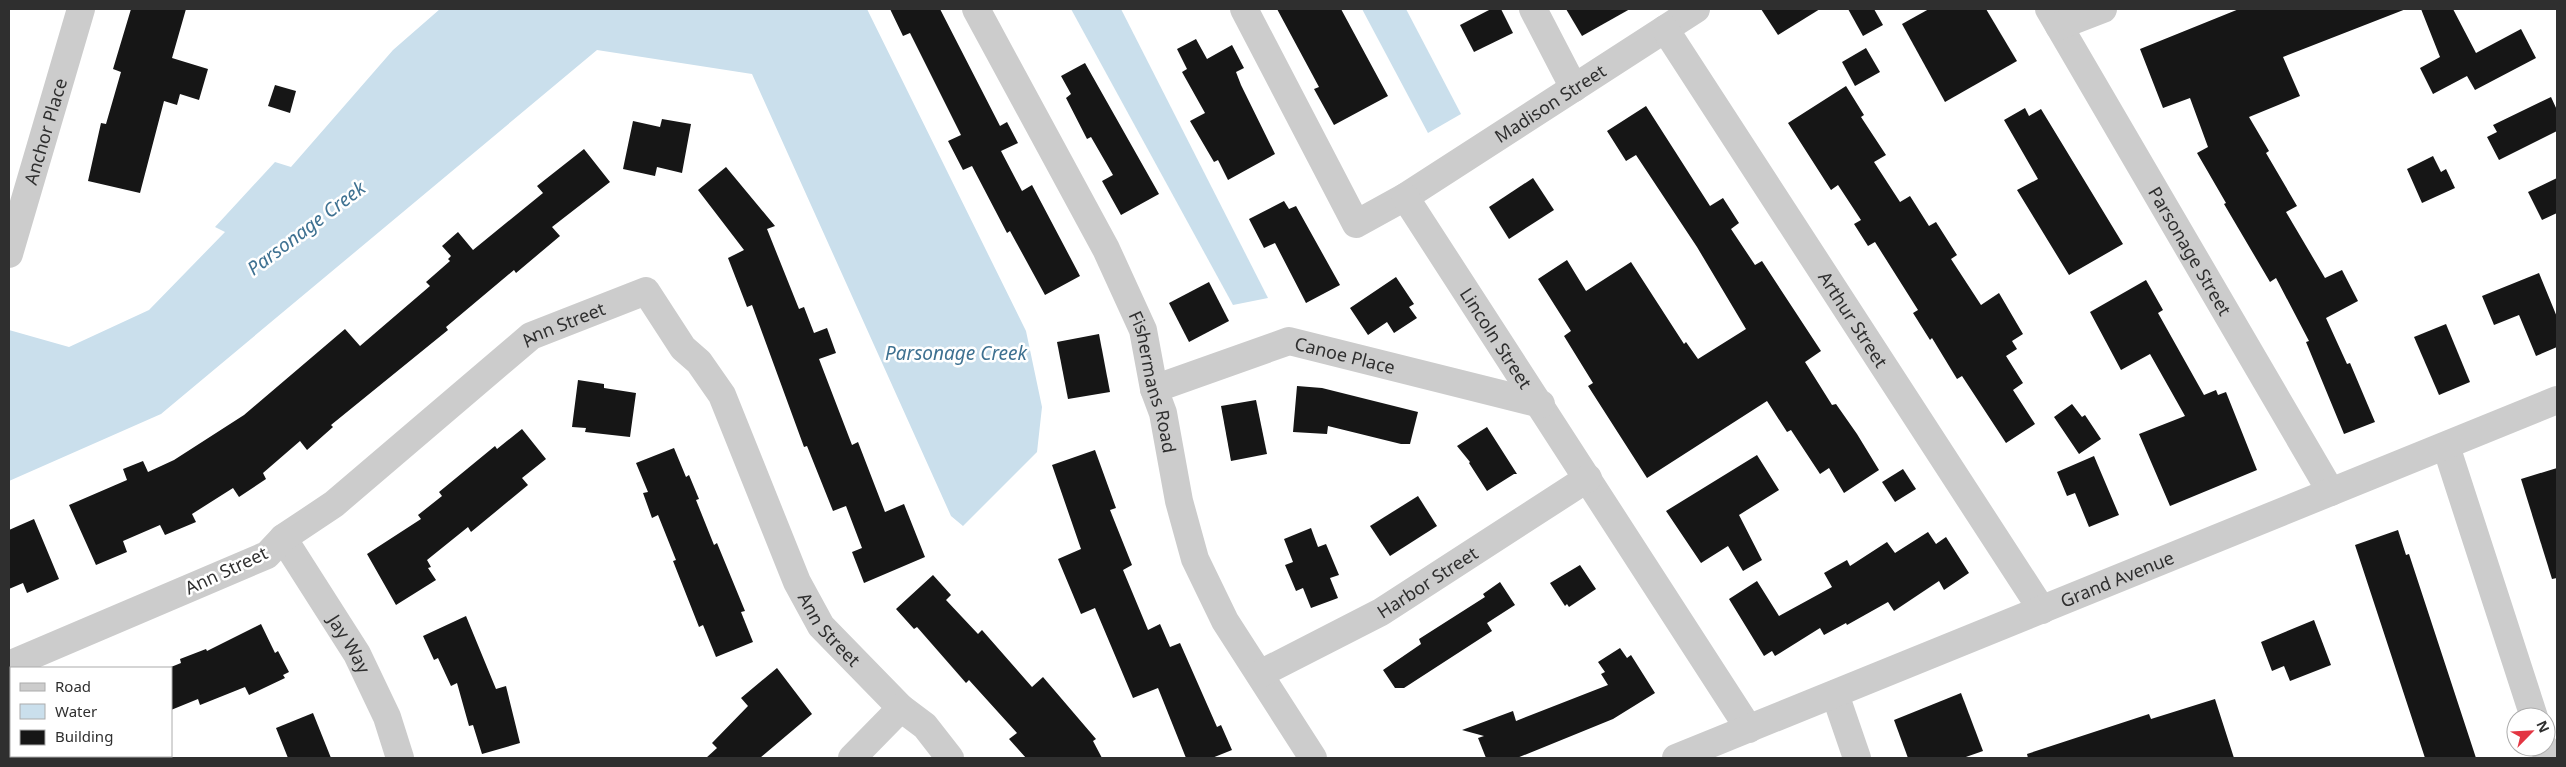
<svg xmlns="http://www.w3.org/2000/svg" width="2566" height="767" font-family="'Noto Sans',sans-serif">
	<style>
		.water { fill: #cadfec }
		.building { fill: #161616 }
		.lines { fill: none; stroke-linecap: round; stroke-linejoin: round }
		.minor { stroke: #ccc; stroke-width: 28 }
		.labels { text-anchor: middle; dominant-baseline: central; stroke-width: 5; stroke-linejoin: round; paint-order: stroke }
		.street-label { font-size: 18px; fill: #2f2f2f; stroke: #fff }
		.water-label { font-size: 19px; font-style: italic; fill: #3e7191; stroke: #fff }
	</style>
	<rect width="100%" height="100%" fill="#fff"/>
	<!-- water -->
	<g class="water">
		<path d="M 440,9 L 867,9 L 1026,331 L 1042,407 L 1037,452 L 963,526 L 951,516 L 752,74 L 597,50 L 161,414 L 9,481 L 9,330 L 69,347 L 149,310 L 225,232 L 215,227 L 275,162 L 291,167 L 393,50 Z"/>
		<path d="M 1071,9 L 1121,9 L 1268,298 L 1233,305 Z"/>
		<path d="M 1362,9 L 1406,9 L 1461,114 L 1428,133 Z"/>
	</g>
	<!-- building -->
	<g class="building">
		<path d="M 131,9 L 186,9 L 172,58 L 208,69 L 199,100 L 180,94 L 177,105 L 164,101 L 140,193 L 88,181 L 101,123 L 106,124 L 121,72 L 113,69 Z"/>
		<path d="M 890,9 L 940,9 L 1000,126 L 1007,122 L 1018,143 L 1001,151 L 1022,191 L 1032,185 L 1080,276 L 1045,295 L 1010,231 L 1007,233 L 972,166 L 963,170 L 948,141 L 961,135 L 910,33 L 903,36 Z"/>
		<path d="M 1277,9 L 1341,9 L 1388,96 L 1334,125 L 1314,89 L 1319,87 Z"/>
		<path d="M 1491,9 L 1501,9 L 1513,33 L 1474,52 L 1460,25 Z"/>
		<path d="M 1566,9 L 1630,9 L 1582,36 Z"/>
		<path d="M 1761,9 L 1820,9 L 1778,35 Z"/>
		<path d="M 1848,9 L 1874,9 L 1883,25 L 1863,36 Z"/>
		<path d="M 1929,9 L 1986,9 L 2017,61 L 1945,102 L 1902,24 Z"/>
		<path d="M 2239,9 L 2406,9 L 2283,57 L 2300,96 L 2249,117 L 2269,151 L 2266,153 L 2297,206 L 2286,212 L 2325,278 L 2342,270 L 2358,301 L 2326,318 L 2347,364 L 2350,363 L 2375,422 L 2344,434 L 2306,342 L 2309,341 L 2276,278 L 2270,282 L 2224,204 L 2226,203 L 2197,153 L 2208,147 L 2190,98 L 2163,108 L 2140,49 Z"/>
		<path d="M 2421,9 L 2453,9 L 2476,53 L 2521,29 L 2536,58 L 2475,90 L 2467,76 L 2433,94 L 2420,68 L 2440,57 Z"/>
		<path d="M 1196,39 L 1207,59 L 1232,45 L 1244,68 L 1236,72 L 1241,85 L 1275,154 L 1228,180 L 1218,160 L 1214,162 L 1190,121 L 1205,113 L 1182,72 L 1187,69 L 1177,49 Z"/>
		<path d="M 1866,48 L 1880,72 L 1855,86 L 1842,62 Z"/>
		<path d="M 1085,63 L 1159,194 L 1121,215 L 1102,181 L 1113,175 L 1091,137 L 1087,139 L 1066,98 L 1071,94 L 1061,76 Z"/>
		<path d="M 275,85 L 296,91 L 290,113 L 268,106 Z"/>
		<path d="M 1846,86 L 1864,115 L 1861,117 L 1886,155 L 1874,162 L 1900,202 L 1910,196 L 1929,226 L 1936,222 L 1957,255 L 1951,259 L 1981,305 L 1999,293 L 2023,334 L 2012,341 L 2017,349 L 2006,356 L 2023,383 L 2013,390 L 2035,424 L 2006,443 L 1962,376 L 1957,379 L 1932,338 L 1930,340 L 1913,313 L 1918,310 L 1875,242 L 1868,246 L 1854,224 L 1861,220 L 1838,185 L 1831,190 L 1788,123 Z"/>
		<path d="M 2551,97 L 2557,110 L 2557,131 L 2499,160 L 2487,137 L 2497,132 L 2493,125 Z"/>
		<path d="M 1646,106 L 1710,206 L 1723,198 L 1739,223 L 1731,229 L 1755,265 L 1762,261 L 1821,351 L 1805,362 L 1832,405 L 1836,404 L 1857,434 L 1879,470 L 1844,493 L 1829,468 L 1820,474 L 1791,430 L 1787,432 L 1767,401 L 1647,478 L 1588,386 L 1593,383 L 1564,336 L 1571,331 L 1538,279 L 1567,260 L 1586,291 L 1631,262 L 1684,344 L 1686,342 L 1698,359 L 1746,329 L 1697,247 L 1636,155 L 1626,161 L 1607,131 Z"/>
		<path d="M 2025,108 L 2029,116 L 2041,109 L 2123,244 L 2069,275 L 2017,190 L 2038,179 L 2004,120 Z"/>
		<path d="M 662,119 L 691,124 L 682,173 L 657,167 L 655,176 L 623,169 L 633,121 L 660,127 Z"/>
		<path d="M 584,149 L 610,182 L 552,227 L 560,236 L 516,273 L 514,270 L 446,327 L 448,330 L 331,425 L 333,427 L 307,450 L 300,441 L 263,473 L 266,479 L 239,497 L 233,488 L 192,514 L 196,522 L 165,535 L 160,525 L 123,541 L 127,552 L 96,565 L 69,505 L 127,480 L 123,469 L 143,461 L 148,472 L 174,460 L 244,415 L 345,329 L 360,346 L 430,286 L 426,282 L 450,261 L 448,259 L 451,256 L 442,246 L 458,232 L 473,250 L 543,193 L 537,186 Z"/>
		<path d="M 2433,156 L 2441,172 L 2446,169 L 2455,188 L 2422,203 L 2407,169 Z"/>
		<path d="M 726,167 L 775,226 L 767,229 L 799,309 L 804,307 L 814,333 L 827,328 L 836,353 L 819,359 L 852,445 L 858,442 L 885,512 L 904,504 L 925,557 L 864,583 L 852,552 L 862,548 L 846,506 L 833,511 L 807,446 L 804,447 L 752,305 L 747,307 L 728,258 L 744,250 L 698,190 Z"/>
		<path d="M 1533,178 L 1554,210 L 1509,239 L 1489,207 Z"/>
		<path d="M 2557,178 L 2557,213 L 2542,220 L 2528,192 Z"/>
		<path d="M 1284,201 L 1289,209 L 1296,206 L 1340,285 L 1306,303 L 1275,243 L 1264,248 L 1249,219 Z"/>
		<path d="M 2539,273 L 2557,317 L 2557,347 L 2536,356 L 2519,315 L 2494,325 L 2482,296 Z"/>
		<path d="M 1396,277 L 1414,304 L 1409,307 L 1417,318 L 1394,333 L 1387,322 L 1368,335 L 1350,308 Z"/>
		<path d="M 2146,280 L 2163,310 L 2158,313 L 2204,395 L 2216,390 L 2218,395 L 2226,392 L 2257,470 L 2170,506 L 2139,434 L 2185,416 L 2150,354 L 2121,370 L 2090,312 Z"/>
		<path d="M 1209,282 L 1229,321 L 1189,342 L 1169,303 Z"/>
		<path d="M 2446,324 L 2470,382 L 2439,395 L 2414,337 Z"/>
		<path d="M 1099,334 L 1110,392 L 1068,399 L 1057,342 Z"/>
		<path d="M 578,380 L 604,384 L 604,388 L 636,393 L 630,437 L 585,432 L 586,428 L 572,427 Z"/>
		<path d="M 1297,386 L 1322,388 L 1418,412 L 1410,444 L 1401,444 L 1328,426 L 1327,434 L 1293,432 Z"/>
		<path d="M 1256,400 L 1267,454 L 1231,461 L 1221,406 Z"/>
		<path d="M 2072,404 L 2082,417 L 2085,415 L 2101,439 L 2079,454 L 2054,417 Z"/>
		<path d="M 1487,427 L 1517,474 L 1514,474 L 1487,491 L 1469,463 L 1470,462 L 1457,446 Z"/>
		<path d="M 522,429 L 546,459 L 522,478 L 528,485 L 471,532 L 468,527 L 427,560 L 431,567 L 428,568 L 436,580 L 396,605 L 367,554 L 421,519 L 418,515 L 442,496 L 439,492 L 495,446 L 497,449 Z"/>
		<path d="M 674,448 L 686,477 L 689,475 L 699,499 L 696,500 L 714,545 L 717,543 L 745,611 L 741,612 L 753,642 L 716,657 L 703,625 L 699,627 L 673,561 L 676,560 L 658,515 L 652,518 L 643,493 L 648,492 L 636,463 Z"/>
		<path d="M 1095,450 L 1116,508 L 1110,510 L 1132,565 L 1123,570 L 1148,630 L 1160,624 L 1170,647 L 1180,643 L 1217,727 L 1221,725 L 1232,750 L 1212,758 L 1186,758 L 1158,688 L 1133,698 L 1095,608 L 1081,614 L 1058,559 L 1081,549 L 1052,465 Z"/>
		<path d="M 1757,455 L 1779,490 L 1739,515 L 1762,560 L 1743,571 L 1728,546 L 1701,563 L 1666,511 Z"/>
		<path d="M 2094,456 L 2119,515 L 2089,527 L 2075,493 L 2067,496 L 2057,472 Z"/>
		<path d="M 2557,468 L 2557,578 L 2552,579 L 2521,479 Z"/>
		<path d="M 1903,469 L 1916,489 L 1895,502 L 1882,482 Z"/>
		<path d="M 1418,496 L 1437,526 L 1390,556 L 1370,526 Z"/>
		<path d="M 34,519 L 59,579 L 27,593 L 23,583 L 9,589 L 9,530 Z"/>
		<path d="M 1311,528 L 1318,547 L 1326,544 L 1339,575 L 1330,578 L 1338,598 L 1311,608 L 1303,588 L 1296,591 L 1285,565 L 1293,562 L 1284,539 Z"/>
		<path d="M 2398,530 L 2406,555 L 2409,554 L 2476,758 L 2425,758 L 2355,545 Z"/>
		<path d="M 1928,532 L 1936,544 L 1946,537 L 1969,573 L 1944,590 L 1939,581 L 1894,611 L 1888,602 L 1847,625 L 1846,623 L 1824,635 L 1820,628 L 1775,656 L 1772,651 L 1764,656 L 1729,599 L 1757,581 L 1779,616 L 1832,587 L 1824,573 L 1847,560 L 1850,566 L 1887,542 L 1895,553 Z"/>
		<path d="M 1580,565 L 1596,589 L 1569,607 L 1567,604 L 1565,606 L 1550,583 Z"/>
		<path d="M 933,575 L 951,595 L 946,600 L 978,634 L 982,630 L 1032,687 L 1043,677 L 1096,739 L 1093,741 L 1102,758 L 1026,758 L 1009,739 L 1017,733 L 969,680 L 966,683 L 917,627 L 914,629 L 896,609 Z"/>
		<path d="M 1500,582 L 1515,605 L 1487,623 L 1492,631 L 1404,688 L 1395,688 L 1383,670 L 1421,644 L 1419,639 L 1485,597 L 1483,594 Z"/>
		<path d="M 466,616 L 496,689 L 506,686 L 520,743 L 482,754 L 473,725 L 469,726 L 457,683 L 451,686 L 438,658 L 434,660 L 423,636 Z"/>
		<path d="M 2314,620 L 2331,665 L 2290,681 L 2284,666 L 2272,671 L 2261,642 Z"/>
		<path d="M 261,624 L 275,653 L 278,651 L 289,672 L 283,675 L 285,678 L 249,695 L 245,687 L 200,705 L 198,699 L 171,710 L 171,667 L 181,663 L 180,659 L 206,649 L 207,651 Z"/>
		<path d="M 1620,648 L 1627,658 L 1631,655 L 1655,693 L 1613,719 L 1517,758 L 1486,758 L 1478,738 L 1484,736 L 1462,730 L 1513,711 L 1516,721 L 1608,685 L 1601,674 L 1605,672 L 1598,662 Z"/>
		<path d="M 777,668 L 812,714 L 760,758 L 706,758 L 717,748 L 712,743 L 748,706 L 741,698 Z"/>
		<path d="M 1961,693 L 1983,751 L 1963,758 L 1908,758 L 1894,720 Z"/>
		<path d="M 2215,699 L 2234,758 L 2028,758 L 2027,754 L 2149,714 L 2151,719 Z"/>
		<path d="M 313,713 L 331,758 L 288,758 L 276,728 Z"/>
	</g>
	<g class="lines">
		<!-- minor -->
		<g class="minor">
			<path id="s1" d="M 976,9 L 1106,249 L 1143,330 L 1154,389 L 1163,413 L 1179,501 L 1195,559 L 1225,621 L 1313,758"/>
			<path id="s2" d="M 1244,9 L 1356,224 L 1405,197 L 1696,9"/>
			<path d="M 1533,9 L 1574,88"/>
			<path id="s3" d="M 2049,9 L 2331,492"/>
			<path d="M 2059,26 L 2103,9"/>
			<path id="s4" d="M 1665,29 L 2042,610"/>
			<path id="s5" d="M 1405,197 L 1749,729"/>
			<path id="s6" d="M 9,254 L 81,9"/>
			<path id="s7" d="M 1154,389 L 1289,341 L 1541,404"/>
			<path d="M 2446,446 L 2534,717"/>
			<path id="s8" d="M 283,538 L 357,654 L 387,717 L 400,758"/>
			<path id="s9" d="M 9,665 L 267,555 L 283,538 L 334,504 L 531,336 L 646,291 L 683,348 L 699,362 L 722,395 L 797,582 L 821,626 L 901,708 L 925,726 L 950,758"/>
			<path id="s10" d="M 1260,674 L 1381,612 L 1588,478"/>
			<path d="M 1835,694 L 1857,758"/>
			<path d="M 2544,747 L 2547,756"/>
			<path d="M 45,756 L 46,758"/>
			<path d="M 852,758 L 901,708"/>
			<path id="s11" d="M 1676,758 L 2557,400"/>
		</g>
	</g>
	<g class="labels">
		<!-- street labels -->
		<g class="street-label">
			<text stroke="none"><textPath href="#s2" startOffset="471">Madison Street</textPath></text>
			<text stroke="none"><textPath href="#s6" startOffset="128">Anchor Place</textPath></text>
			<text stroke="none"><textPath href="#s3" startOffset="280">Parsonage Street</textPath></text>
			<text stroke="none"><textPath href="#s4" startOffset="346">Arthur Street</textPath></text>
			<text stroke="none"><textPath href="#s9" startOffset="658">Ann Street</textPath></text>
			<text stroke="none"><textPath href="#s5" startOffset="168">Lincoln Street</textPath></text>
			<text stroke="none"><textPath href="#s7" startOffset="201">Canoe Place</textPath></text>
			<text stroke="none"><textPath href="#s1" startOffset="415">Fishermans Road</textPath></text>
			<text transform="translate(226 570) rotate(-25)">Ann Street</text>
			<text stroke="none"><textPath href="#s11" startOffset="476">Grand Avenue</textPath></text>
			<text stroke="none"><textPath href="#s10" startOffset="191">Harbor Street</textPath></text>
			<text stroke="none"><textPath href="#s9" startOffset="1136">Ann Street</textPath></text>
			<text stroke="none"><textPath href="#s8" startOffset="125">Jay Way</textPath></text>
		</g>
		<!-- water labels -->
		<g class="water-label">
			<text transform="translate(306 228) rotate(-37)">Parsonage Creek</text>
			<text x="956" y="353">Parsonage Creek</text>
		</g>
	</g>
	<!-- border -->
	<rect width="2566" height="767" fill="none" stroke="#2f2f2f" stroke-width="20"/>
	<!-- legend -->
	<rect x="10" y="667" width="162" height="90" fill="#ffffff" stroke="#acacac"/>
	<rect x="20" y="683" width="25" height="8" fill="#cccccc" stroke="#acacac"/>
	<text x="55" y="692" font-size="15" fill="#2f2f2f">Road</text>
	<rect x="20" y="704" width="25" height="15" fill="#cadfec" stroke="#acacac"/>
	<text x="55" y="717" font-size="15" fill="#2f2f2f">Water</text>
	<rect x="20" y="730" width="25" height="15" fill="#161616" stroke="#acacac"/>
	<text x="55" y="742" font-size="15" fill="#2f2f2f">Building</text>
	<!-- north arrow -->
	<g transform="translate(2531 732) rotate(66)"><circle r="24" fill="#ffffff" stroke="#acacac"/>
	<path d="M0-4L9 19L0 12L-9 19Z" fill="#e33542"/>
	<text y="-8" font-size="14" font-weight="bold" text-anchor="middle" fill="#2f2f2f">N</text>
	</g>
</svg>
